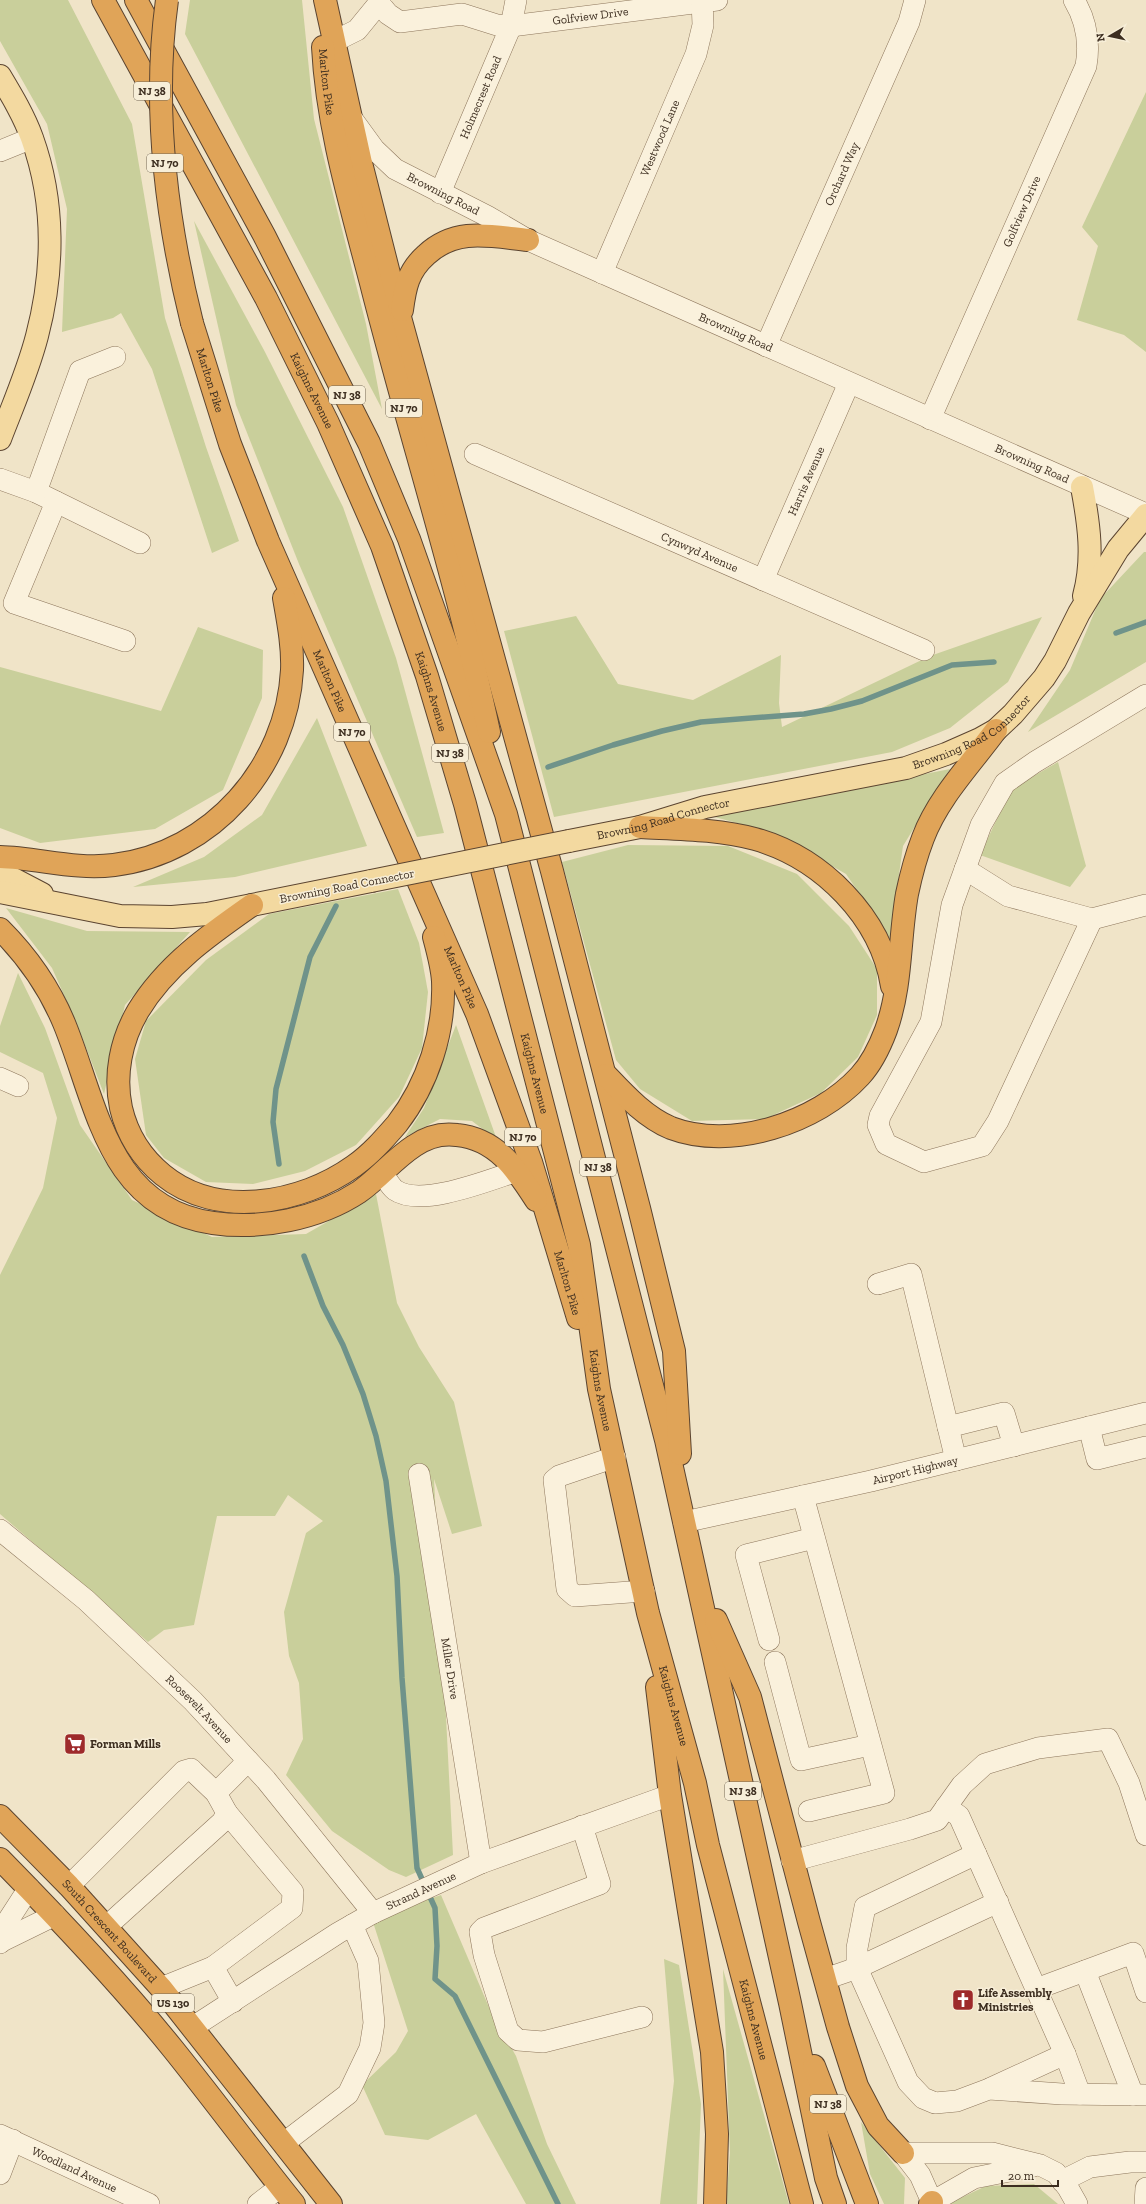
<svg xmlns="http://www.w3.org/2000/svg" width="1146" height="2204" font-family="'Zilla Slab',serif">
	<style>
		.green { fill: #c9cf9b }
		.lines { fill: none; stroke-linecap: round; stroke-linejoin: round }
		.stream { stroke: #6f938a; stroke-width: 5.5 }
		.minor-casing { stroke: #8d765c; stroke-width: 22 }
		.major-casing { stroke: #5b4430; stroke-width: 24 }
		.highway-casing { stroke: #5b4430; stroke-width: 24 }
		.minor { stroke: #faf1dc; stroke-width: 21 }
		.major { stroke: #f3d9a0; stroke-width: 22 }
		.highway { stroke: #e0a458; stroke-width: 22 }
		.major-bridge-casing { stroke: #5b4430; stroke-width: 24; stroke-linecap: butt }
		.highway-bridge-casing { stroke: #5b4430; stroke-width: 24; stroke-linecap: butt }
		.major-bridge { stroke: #f3d9a0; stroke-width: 22 }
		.highway-bridge { stroke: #e0a458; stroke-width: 22 }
		.labels { text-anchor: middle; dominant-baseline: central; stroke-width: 3; stroke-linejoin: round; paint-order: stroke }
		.shield { fill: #f7eed8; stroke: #756857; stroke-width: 1 }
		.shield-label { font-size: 11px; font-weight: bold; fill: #3d2e20 }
		.street-label { font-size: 12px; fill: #3d2e20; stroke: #f7eed8 }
		.poi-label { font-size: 12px; font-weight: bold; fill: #3d2e20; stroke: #f7eed8; text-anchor: start }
	</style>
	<rect width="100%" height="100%" fill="#f0e4c8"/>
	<!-- green -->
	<g class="green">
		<path d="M 0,0 L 68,0 L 132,124 L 165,318 L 206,447 L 239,541 L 212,553 L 152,369 L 121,313 L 113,318 L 62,332 L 67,209 L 47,124 L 0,41 Z"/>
		<path d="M 190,0 L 302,0 L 314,119 L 366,324 L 382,409 L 185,34 Z"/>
		<path d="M 1146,92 L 1146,352 L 1124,335 L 1077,320 L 1098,246 L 1082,227 Z"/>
		<path d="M 194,221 L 265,352 L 343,507 L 396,658 L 444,833 L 417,837 L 299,564 L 236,405 Z"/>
		<path d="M 1144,552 L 1146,552 L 1146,662 L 1028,732 L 1070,670 L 1100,599 Z"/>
		<path d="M 576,616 L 618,684 L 693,700 L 781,655 L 779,703 L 782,727 L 930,656 L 1042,617 L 1008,682 L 950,728 L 892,752 L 554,817 L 504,631 Z"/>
		<path d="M 198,627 L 263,650 L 262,698 L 223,790 L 155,829 L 40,843 L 0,828 L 0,667 L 161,711 Z"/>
		<path d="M 317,718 L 367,846 L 235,877 L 133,887 L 204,857 L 262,815 Z"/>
		<path d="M 1058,762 L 1086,866 L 1070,887 L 980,855 L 1011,789 Z"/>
		<path d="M 950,769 L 903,846 L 890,938 L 846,874 L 774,833 L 711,816 Z"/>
		<path d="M 628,845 L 728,846 L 797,874 L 849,926 L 877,969 L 877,1015 L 858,1057 L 821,1093 L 765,1119 L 692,1121 L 640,1089 L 616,1060 L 562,862 Z"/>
		<path d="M 398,889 L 419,943 L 428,992 L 422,1048 L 399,1097 L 356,1145 L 305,1171 L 253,1184 L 206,1182 L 164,1158 L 146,1135 L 135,1059 L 146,1021 L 206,960 L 269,914 Z"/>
		<path d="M 6,908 L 87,931 L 190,932 L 125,1005 L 104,1094 L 76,1022 L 52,968 Z"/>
		<path d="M 18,973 L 45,1028 L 80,1125 L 132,1200 L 212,1237 L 306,1234 L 376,1194 L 397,1303 L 419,1347 L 454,1402 L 482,1526 L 452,1534 L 434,1479 L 453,1855 L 406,1877 L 389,1870 L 332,1831 L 286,1775 L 303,1739 L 299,1683 L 289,1656 L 284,1612 L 306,1533 L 323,1521 L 288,1495 L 275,1516 L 217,1516 L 194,1625 L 164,1630 L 148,1642 L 0,1514 L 0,1275 L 43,1188 L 57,1118 L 43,1073 L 0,1052 L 0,1026 Z"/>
		<path d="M 456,1025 L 497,1140 L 472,1121 L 440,1119 L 405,1137 L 424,1108 Z"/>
		<path d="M 441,1895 L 491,2012 L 516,2056 L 547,2144 L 576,2204 L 526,2204 L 476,2114 L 428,2140 L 385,2135 L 362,2085 L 396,2052 L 408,2031 L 372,1919 Z"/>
		<path d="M 664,1959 L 679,1965 L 701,2104 L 697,2204 L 660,2204 L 674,2081 Z"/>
		<path d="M 723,1969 L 789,2204 L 726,2204 L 730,2153 Z"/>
		<path d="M 861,2122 L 905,2178 L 904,2204 L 884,2204 L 870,2174 Z"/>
		<path d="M 1034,2184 L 1058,2204 L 948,2204 L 986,2186 Z"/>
	</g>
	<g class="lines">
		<!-- stream -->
		<g class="stream">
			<path d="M 1116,633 L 1146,622"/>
			<path d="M 548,767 L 613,745 L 662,731 L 701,722 L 804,714 L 831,709 L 862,701 L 952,665 L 994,662"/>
			<path d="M 279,1164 L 273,1122 L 276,1089 L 310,957 L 336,906"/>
			<path d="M 304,1256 L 323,1306 L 343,1345 L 363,1394 L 376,1436 L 386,1481 L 397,1576 L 402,1678 L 417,1868 L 435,1908 L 437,1946 L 435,1979 L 455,1996 L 558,2204"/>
		</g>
		<!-- minor casing -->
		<g class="minor-casing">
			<g id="minor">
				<path id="s1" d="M 380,0 L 379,3 L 388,14 L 400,22 L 462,14 L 497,25 L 511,26 L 717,0"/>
				<path d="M 333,42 L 357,30 L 379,3"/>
				<path id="s2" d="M 350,116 L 374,149 L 395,169 L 487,216 L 528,240 L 1146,514"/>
				<path d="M 0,151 L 32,138"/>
				<path id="s3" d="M 440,193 L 505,40 L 511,26 L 516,0"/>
				<path id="s4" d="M 602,273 L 696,54 L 703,25 L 702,0"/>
				<path id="s5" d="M 766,346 L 909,22 L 915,0"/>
				<path id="s6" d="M 930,419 L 1086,66 C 1090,43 1086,20 1074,0"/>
				<path id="s7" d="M 475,454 L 924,650"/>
				<path d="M 0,479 L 36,492 L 140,543"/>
				<path d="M 36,492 L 80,371 L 115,357"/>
				<path d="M 56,502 L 14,603 L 125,641"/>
				<path id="s8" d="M 763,580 L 849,383"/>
				<path d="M 965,869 L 1008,896 L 1092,919 L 1146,905"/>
				<path d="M 1092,919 L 998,1121 L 982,1146 L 924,1162 L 886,1144 L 878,1125 L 880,1116 L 931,1022 L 952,905 L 981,825 L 1005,783 L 1035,762 L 1146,695"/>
				<path d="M 0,1078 L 18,1086"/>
				<path d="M 382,1173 C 386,1178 390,1186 395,1190 C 421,1208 489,1180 517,1171"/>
				<path d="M 878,1284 L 911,1274 L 956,1460"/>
				<path d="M 948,1427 L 1004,1413 L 1014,1446"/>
				<path d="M 1089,1427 L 1097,1459 L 1146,1447"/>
				<path d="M 615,1457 L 559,1476 L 554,1480 L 567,1589 L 575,1596 L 644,1591"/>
				<path id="s9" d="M 419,1474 L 481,1863"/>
				<path d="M 803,1496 L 884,1793 L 809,1811"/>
				<path id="s10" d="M 684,1522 L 871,1481 L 1146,1413"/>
				<path id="s11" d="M 0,1530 L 86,1600 L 193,1701 L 266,1780 L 373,1913"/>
				<path d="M 769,1640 L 746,1555 L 814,1538"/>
				<path d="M 775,1662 L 801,1760 L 870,1745"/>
				<path d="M 216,1793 L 248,1761"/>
				<path d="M 946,1807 L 959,1816 L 1065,2054"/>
				<path d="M 227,1813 L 293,1892 L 292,1908 L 213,1967 L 233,2002"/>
				<path d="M 582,1826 L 600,1884 L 484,1928 L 480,1932 L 484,1955 L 508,2031 L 518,2040 L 543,2042 L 642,2017"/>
				<path d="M 976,1854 L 865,1907 L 857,1948 L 857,1968 L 998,1902"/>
				<path d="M 792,1861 L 910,1829 L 937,1820 L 962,1785 L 985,1764 L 1038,1748 L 1108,1739 L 1129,1783 L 1146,1835"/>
				<path d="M 69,1886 L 184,1771 L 191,1769 L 194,1772 L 216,1793 L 227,1813 L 222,1822 L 106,1927"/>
				<path d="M 2,1941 L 55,1915"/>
				<path d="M 0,1943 L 7,1922 L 29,1888"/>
				<path d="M 1085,1971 L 1133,2095"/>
				<path d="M 825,1979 L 857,1968 L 908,2082 L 923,2098 L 935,2103 L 957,2101 L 989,2089 L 1062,2094 L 1146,2095"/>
				<path d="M 161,1988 L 213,1967"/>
				<path d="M 1036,1989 L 1133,1953 L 1146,1992"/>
				<path id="s12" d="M 193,2027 L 338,1933 L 373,1913 L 481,1863 L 670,1795"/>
				<path d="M 991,2088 L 1065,2054 L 1080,2094"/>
				<path id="s13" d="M 0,2135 L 149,2204"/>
				<path d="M 284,2143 L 348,2094 L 370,2048 L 374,2023 L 368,1961 L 352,1925"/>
				<path d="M 903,2153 L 992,2153 L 1040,2165 L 1056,2173 L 1068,2188 L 1077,2204"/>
				<path d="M 903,2153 L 920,2175 L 932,2202 L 974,2178 L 1034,2166"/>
				<path d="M 0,2174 L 13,2140"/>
				<path d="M 1062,2181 L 1090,2167 L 1130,2162 L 1146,2162"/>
				<path d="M 258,2204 L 280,2187"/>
				<path d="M 1145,2204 L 1146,2188"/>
			</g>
		</g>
		<!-- major casing -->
		<g class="major-casing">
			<g id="major">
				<path d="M 0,76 C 12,96 24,116 32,138 C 55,202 54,271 37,336 C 28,371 13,405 0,439"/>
				<path d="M 1082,487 C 1089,524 1094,559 1084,596"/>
				<path id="s14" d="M 569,841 L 640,827 L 705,807 L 906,768 L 946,754 L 980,739 L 996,730 L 1013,714 L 1044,678 L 1055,661 L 1079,613 L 1118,549 L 1146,515"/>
				<path d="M 0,872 L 42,894"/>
				<path d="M 0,892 L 120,916 L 172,917 L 207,914 L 371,881"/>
			</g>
		</g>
		<!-- highway casing -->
		<g class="highway-casing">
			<g id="highway">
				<path id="s15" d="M 103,0 L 266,298 L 328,423 L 382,546 L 427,676 L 465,804 L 579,1245 L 599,1389 L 648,1613 L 695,1783 L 708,1845 L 802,2204"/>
				<path d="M 136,0 L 264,235 L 369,443 L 409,539 L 506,814 L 666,1440 L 790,2003 L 826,2178 L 835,2204"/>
				<path d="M 325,0 L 361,163 L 401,321 L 552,871 L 639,1208 L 674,1351 L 680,1454"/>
				<path id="s16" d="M 323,47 C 327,127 351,206 371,283 C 409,433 457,581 489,732"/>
				<path d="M 402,310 C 405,287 408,271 426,255 C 456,227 490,236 528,240"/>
				<path id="s17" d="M 192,323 L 230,444 L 268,541 L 477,1014 L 531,1162 L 578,1318"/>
				<path d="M 640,827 C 678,829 718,829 755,839 C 822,858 881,917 892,986"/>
				<path d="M 0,857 C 38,858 75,870 114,865 C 212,853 287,767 292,670 C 293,646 288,621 284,598"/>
				<path d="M 252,905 C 209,935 166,965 138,1011 C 121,1040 114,1075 121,1108 C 127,1134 142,1158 163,1175 C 217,1219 301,1204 354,1166 C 371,1154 384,1139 397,1124 C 428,1084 445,1031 443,981 C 442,966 438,952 434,937"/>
				<path d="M 0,929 C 27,956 49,987 64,1023 C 97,1103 107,1208 213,1223 C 261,1230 318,1219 359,1192 C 379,1178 394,1159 414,1146 C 427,1137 442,1133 457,1135 C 497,1139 516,1169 536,1200"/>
				<path d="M 606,1075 C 625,1095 645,1117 671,1128 C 731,1151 817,1123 860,1076 C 872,1063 880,1046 886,1030 C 902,985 899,939 907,894 C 911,875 916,856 923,838 C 938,798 971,764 996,730"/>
				<path d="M 716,1620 L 750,1697 L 809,1922 L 838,2027 L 857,2086 L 878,2126 L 903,2153"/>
				<path d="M 657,1687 L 670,1795 L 712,2052 L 717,2134 L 715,2204"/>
				<path id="s18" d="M 0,1816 L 69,1886 L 161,1988 L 331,2204"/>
				<path d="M 0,1859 C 60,1920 119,1982 173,2049 C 214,2100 253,2153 294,2204"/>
				<path d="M 814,2066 L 867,2204"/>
				<path d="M 930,2204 L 932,2202"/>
			</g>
		</g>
		<!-- minor -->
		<use href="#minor" class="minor"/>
		<!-- major -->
		<use href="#major" class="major"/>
		<!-- highway -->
		<use href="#highway" class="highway"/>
		<!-- major-bridge casing -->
		<g class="major-bridge-casing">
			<path id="major-bridge" d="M 371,881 L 569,841"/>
		</g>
		<!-- highway-bridge casing -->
		<g class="highway-bridge-casing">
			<path id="highway-bridge" d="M 167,0 C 152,108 166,218 192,323"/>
		</g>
		<!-- major-bridge -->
		<use href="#major-bridge" class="major-bridge"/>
		<!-- highway-bridge -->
		<use href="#highway-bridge" class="highway-bridge"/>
	</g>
	<!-- icons -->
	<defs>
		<g id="supermarket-square" transform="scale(1.15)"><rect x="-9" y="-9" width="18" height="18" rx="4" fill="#9e2a2b" stroke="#f7eed8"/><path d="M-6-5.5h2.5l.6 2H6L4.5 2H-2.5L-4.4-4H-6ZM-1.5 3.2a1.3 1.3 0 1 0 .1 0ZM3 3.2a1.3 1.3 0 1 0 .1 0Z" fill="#fff"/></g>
		<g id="church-square" transform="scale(1.15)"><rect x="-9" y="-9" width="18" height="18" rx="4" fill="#9e2a2b" stroke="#f7eed8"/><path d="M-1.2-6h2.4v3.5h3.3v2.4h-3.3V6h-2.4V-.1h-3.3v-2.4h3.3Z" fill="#fff"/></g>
	</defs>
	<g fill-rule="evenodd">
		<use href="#supermarket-square" x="75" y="1744"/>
		<use href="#church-square" x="963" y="2000"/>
	</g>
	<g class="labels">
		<!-- shield labels -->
		<g class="shield">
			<rect x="134" y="82" width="36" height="18" rx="3"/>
			<rect x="147" y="154" width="36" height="18" rx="3"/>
			<rect x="329" y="386" width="36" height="18" rx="3"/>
			<rect x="386" y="399" width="36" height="18" rx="3"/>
			<rect x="334" y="723" width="36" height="18" rx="3"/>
			<rect x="432" y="744" width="36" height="18" rx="3"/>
			<rect x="505" y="1128" width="36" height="18" rx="3"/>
			<rect x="580" y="1158" width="36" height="18" rx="3"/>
			<rect x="725" y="1782" width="36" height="18" rx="3"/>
			<rect x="152" y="1994" width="42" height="18" rx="3"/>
			<rect x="810" y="2095" width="36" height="18" rx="3"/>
		</g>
		<g class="shield-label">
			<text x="152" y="91">NJ 38</text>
			<text x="165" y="163">NJ 70</text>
			<text x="347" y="395">NJ 38</text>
			<text x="404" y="408">NJ 70</text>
			<text x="352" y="732">NJ 70</text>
			<text x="450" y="753">NJ 38</text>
			<text x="523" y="1137">NJ 70</text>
			<text x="598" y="1167">NJ 38</text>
			<text x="743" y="1791">NJ 38</text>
			<text x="173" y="2003">US 130</text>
			<text x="828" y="2104">NJ 38</text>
		</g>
		<!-- street labels -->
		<g class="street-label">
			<text stroke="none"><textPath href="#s1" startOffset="225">Golfview Drive</textPath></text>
			<text stroke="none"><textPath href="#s16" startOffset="35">Marlton Pike</textPath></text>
			<text stroke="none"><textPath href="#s3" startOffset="104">Holmecrest Road</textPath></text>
			<text stroke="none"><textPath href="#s4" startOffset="147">Westwood Lane</textPath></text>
			<text stroke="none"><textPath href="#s5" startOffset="188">Orchard Way</textPath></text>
			<text stroke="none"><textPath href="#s2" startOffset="124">Browning Road</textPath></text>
			<text stroke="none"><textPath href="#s6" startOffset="227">Golfview Drive</textPath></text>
			<text stroke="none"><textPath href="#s2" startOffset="448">Browning Road</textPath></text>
			<text stroke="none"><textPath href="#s17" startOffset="60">Marlton Pike</textPath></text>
			<text stroke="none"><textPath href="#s15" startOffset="443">Kaighns Avenue</textPath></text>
			<text stroke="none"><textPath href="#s2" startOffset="772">Browning Road</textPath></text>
			<text stroke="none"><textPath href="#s8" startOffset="108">Harris Avenue</textPath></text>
			<text stroke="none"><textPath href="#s7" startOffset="245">Cynwyd Avenue</textPath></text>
			<text stroke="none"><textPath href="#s17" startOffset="384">Marlton Pike</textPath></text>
			<text stroke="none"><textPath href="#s15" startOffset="767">Kaighns Avenue</textPath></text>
			<text stroke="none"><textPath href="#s14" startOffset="421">Browning Road Connector</textPath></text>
			<text stroke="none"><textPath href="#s14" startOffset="97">Browning Road Connector</textPath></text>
			<text transform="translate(347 886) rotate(-11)">Browning Road Connector</text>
			<text stroke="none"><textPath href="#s17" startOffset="708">Marlton Pike</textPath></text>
			<text stroke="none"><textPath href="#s15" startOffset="1163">Kaighns Avenue</textPath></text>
			<text stroke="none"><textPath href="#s17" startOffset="1032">Marlton Pike</textPath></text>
			<text stroke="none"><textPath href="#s15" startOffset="1487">Kaighns Avenue</textPath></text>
			<text stroke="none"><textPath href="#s10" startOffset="237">Airport Highway</textPath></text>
			<text stroke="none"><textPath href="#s9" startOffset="197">Miller Drive</textPath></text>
			<text stroke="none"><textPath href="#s15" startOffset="1811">Kaighns Avenue</textPath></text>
			<text stroke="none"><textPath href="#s11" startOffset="268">Roosevelt Avenue</textPath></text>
			<text stroke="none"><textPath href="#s12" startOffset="266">Strand Avenue</textPath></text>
			<text stroke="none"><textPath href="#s18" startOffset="159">South Crescent Boulevard</textPath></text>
			<text stroke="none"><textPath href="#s15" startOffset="2135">Kaighns Avenue</textPath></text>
			<text stroke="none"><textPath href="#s13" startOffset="82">Woodland Avenue</textPath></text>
		</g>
		<!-- poi labels -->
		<g class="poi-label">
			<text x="90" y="1744">Forman Mills</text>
			<text x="978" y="1993">Life Assembly<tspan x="978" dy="14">Ministries</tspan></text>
		</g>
	</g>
	<!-- north arrow -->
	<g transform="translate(1110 36) rotate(261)" stroke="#f7eed8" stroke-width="3" paint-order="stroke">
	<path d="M0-3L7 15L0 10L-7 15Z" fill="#3d2e20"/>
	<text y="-6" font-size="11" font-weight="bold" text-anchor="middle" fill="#3d2e20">N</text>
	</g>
	<!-- scale -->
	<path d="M1002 2180v6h56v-6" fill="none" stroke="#3d2e20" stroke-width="2"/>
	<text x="1008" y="2180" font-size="12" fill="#3d2e20" stroke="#f7eed8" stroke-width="3" paint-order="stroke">20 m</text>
</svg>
